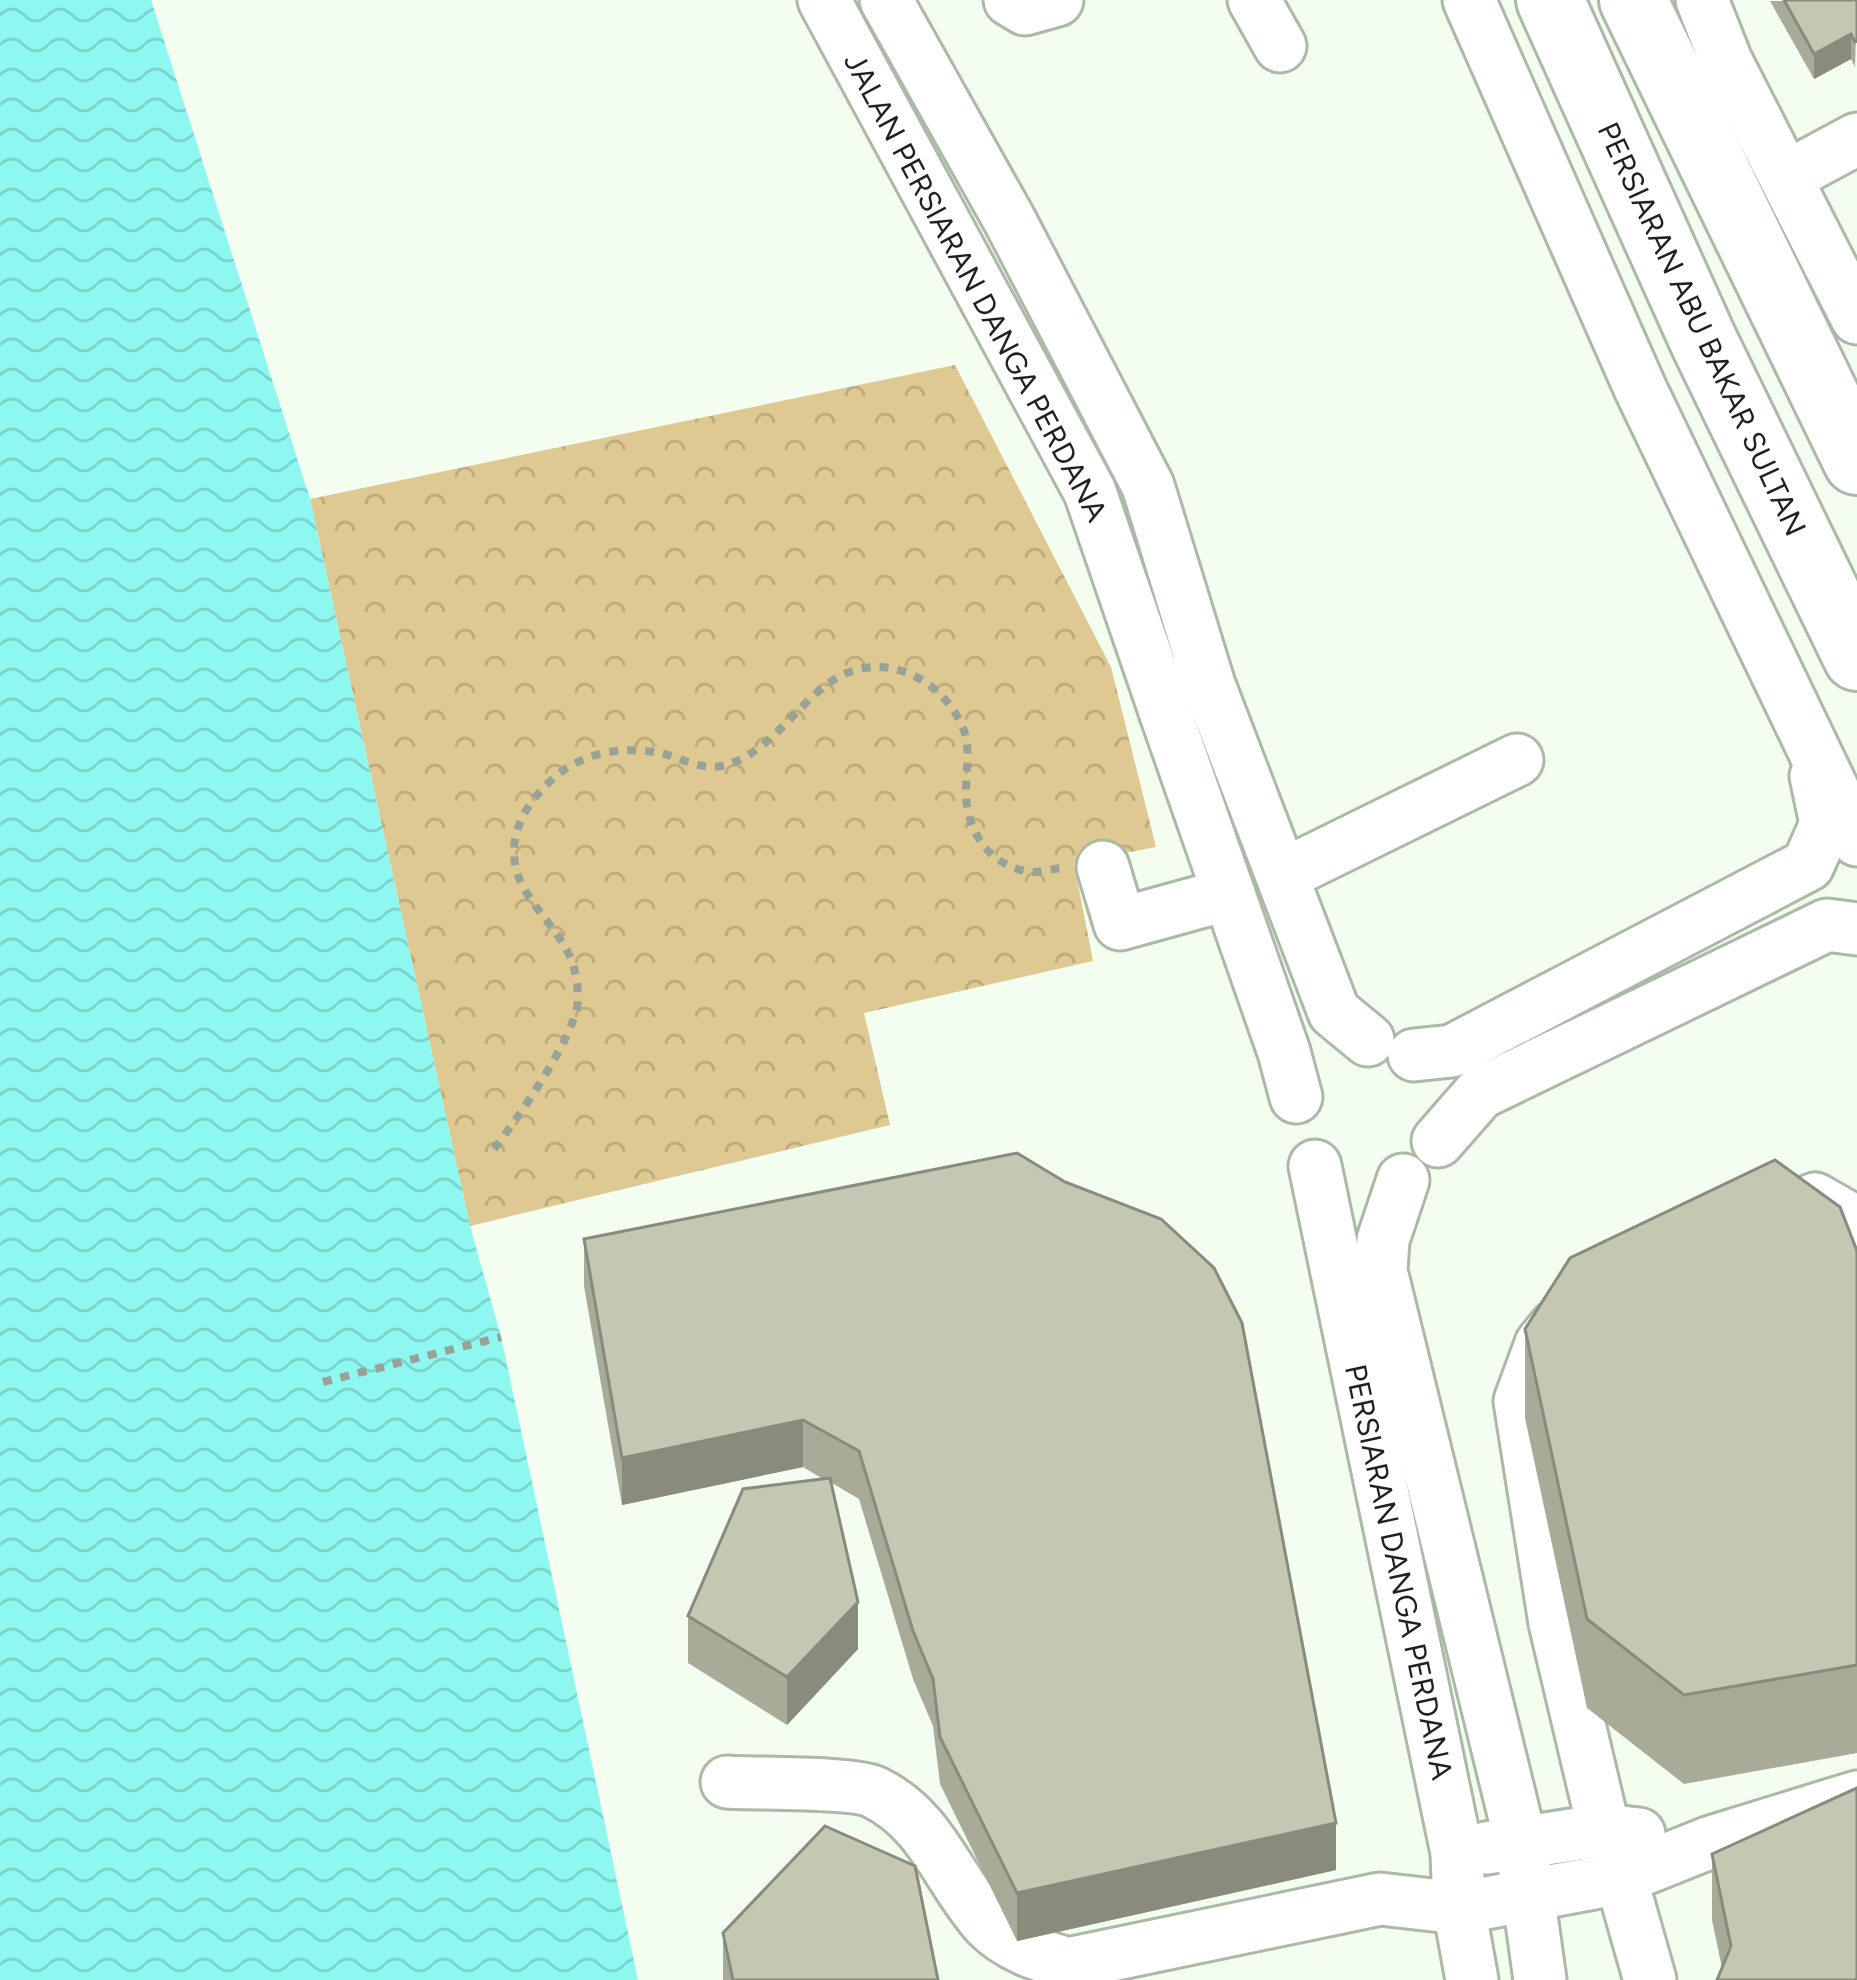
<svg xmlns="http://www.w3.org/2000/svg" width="1857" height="1980" font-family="Figtree,sans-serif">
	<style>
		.park { fill: url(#park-crowns) }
		.water { fill: url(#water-waves) }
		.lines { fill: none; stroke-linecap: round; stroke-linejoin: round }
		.minor-casing { stroke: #abb9a7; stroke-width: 57 }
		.highway-casing { stroke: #abb9a7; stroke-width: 72 }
		.path { stroke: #99a297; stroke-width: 8; stroke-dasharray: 9 9; stroke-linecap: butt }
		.minor { stroke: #fff; stroke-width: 51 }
		.highway { stroke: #fff; stroke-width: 66 }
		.wall { fill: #a9ab99 }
		.shaded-wall { fill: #898b7d }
		.building { fill: #c4c7b2; stroke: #898b7d; stroke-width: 3 }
		.labels { text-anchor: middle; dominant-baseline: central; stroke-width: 10; stroke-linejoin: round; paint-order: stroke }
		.street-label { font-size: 30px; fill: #1d221c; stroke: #fff }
	</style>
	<defs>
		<pattern id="park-crowns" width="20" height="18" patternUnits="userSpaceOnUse" patternTransform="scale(3)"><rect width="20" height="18" fill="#dfc992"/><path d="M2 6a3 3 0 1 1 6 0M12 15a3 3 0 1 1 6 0" fill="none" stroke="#bfac7d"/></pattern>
		<pattern id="water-waves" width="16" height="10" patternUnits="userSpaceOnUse" patternTransform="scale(3)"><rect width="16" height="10" fill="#8ef8f0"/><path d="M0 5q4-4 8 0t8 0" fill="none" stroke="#7ad4cd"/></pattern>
	</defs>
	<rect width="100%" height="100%" fill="#f3fef0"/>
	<!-- park -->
	<path class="park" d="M 955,365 L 1111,667 L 1156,847 L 1074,863 L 1093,961 L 864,1013 L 890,1125 L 470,1226 L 310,499 Z"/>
	<!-- water -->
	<path class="water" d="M 0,0 L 151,0 L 310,499 L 470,1226 L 501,1337 L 638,1980 L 0,1980 Z"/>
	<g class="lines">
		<!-- minor casing -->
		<g class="minor-casing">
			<g id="minor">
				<path d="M 824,0 L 1090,492 L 1166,714"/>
				<path d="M 886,0 L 1010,221 L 1148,486 L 1209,685 L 1334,1012 L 1368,1040"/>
				<path d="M 1010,0 L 1025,9 L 1057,0"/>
				<path d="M 1254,0 L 1280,46"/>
				<path d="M 1469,0 L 1640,388 L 1857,840"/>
				<path d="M 1702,0 L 1726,61 L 1857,318"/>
				<path d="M 1788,176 L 1857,139"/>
				<path d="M 1176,684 L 1165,699 L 1166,714 L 1284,1052 L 1296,1097"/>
				<path d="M 1103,867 L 1120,924 L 1229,894"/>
				<path d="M 1283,875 L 1517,760"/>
				<path d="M 1414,1055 L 1452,1051 L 1808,865 L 1826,824 L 1816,776"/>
				<path d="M 1438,1141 L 1480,1093 L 1827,925 L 1857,929"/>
				<path d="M 1315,1166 L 1457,1853 L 1459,1908 L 1472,1980"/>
				<path d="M 1403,1180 L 1383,1240 L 1381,1271 L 1521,1843 L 1540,1980"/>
				<path d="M 1779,1215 L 1815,1199 L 1843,1215 L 1857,1233"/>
				<path d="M 1555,1327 L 1541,1344 L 1520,1401 L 1555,1623 L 1604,1830"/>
				<path d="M 727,1782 C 757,1784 853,1782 874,1792 C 932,1820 947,1878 987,1923 C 1009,1946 1038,1955 1068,1964 L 1380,1899 L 1459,1908 L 1621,1878 L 1711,1842 L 1857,1797"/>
				<path d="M 1486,1848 L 1604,1830 L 1639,1834"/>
				<path d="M 1621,1878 L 1650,1980"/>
			</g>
		</g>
		<!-- highway casing -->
		<g class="highway-casing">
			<g id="highway">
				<path d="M 1550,0 L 1704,342 L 1857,657"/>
				<path d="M 1633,0 L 1857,461"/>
			</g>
		</g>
		<!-- path -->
		<g class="path">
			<path d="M 494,1149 C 516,1121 578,1033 578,999 C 578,949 553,933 528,895 C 498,850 520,807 556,776 C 587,750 630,745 668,755 C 684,760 704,770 721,766 C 765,758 795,707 829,683 C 877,648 940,674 963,728 C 971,747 966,771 966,791 C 966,828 986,863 1025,871 C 1036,874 1050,869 1061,868"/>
			<path d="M 323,1382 L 501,1337"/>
		</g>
		<!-- minor -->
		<use href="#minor" class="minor"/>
		<!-- highway -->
		<use href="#highway" class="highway"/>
	</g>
	<!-- wall -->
	<g class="wall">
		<path d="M 1857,0 L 1855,67 L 1851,59 L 1814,79 L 1770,1 Z"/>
		<path d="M 1017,1153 L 1336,1870 L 1017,1941 L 940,1784 L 933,1726 L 913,1679 L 859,1499 L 832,1483 L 858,1649 L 787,1725 L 688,1663 L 688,1616 L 823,1479 L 803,1467 L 622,1505 L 584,1286 L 584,1239 Z"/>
		<path d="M 1857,1251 L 1857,1753 L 1684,1784 L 1587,1708 L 1525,1418 L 1525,1329 Z"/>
		<path d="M 1857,1788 L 1722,1968 L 1712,1920 L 1712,1854 Z"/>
		<path d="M 723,1933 L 938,1980 L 723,1980 Z"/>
	</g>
	<!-- shaded-wall -->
	<g class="shaded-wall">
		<path d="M 1851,34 L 1851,59 L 1814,79 L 1814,54 Z"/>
		<path d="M 803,1420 L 803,1467 L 622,1505 L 622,1458 Z"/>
		<path d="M 858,1602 L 858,1649 L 787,1725 L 787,1677 Z"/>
		<path d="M 1336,1823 L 1336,1870 L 1017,1941 L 1017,1893 Z"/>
	</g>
	<!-- building -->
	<g class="building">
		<path d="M 1784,0 L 1857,0 L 1857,41 L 1855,42 L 1851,34 L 1814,54 Z"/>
		<path d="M 1017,1153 L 1065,1182 L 1161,1219 L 1214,1268 L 1242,1323 L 1336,1823 L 1017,1893 L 940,1737 L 933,1679 L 913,1631 L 859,1451 L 803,1420 L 622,1458 L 584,1239 Z"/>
		<path d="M 1775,1160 L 1840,1207 L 1857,1251 L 1857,1665 L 1684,1695 L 1587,1619 L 1525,1329 L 1570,1258 Z"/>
		<path d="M 830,1478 L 858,1602 L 787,1677 L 688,1616 L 743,1489 Z"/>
		<path d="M 1857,1788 L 1857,1980 L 1717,1980 L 1731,1946 L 1712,1854 Z"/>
		<path d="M 825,1826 L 915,1866 L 938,1980 L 733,1980 L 723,1933 Z"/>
	</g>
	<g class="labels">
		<!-- street labels -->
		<g class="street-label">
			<text transform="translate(976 287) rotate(62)">JALAN PERSIARAN DANGA PERDANA</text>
			<text transform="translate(1702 329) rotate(65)">PERSIARAN ABU BAKAR SULTAN</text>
			<text transform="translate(1399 1572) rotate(78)">PERSIARAN DANGA PERDANA</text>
		</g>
	</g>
</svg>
